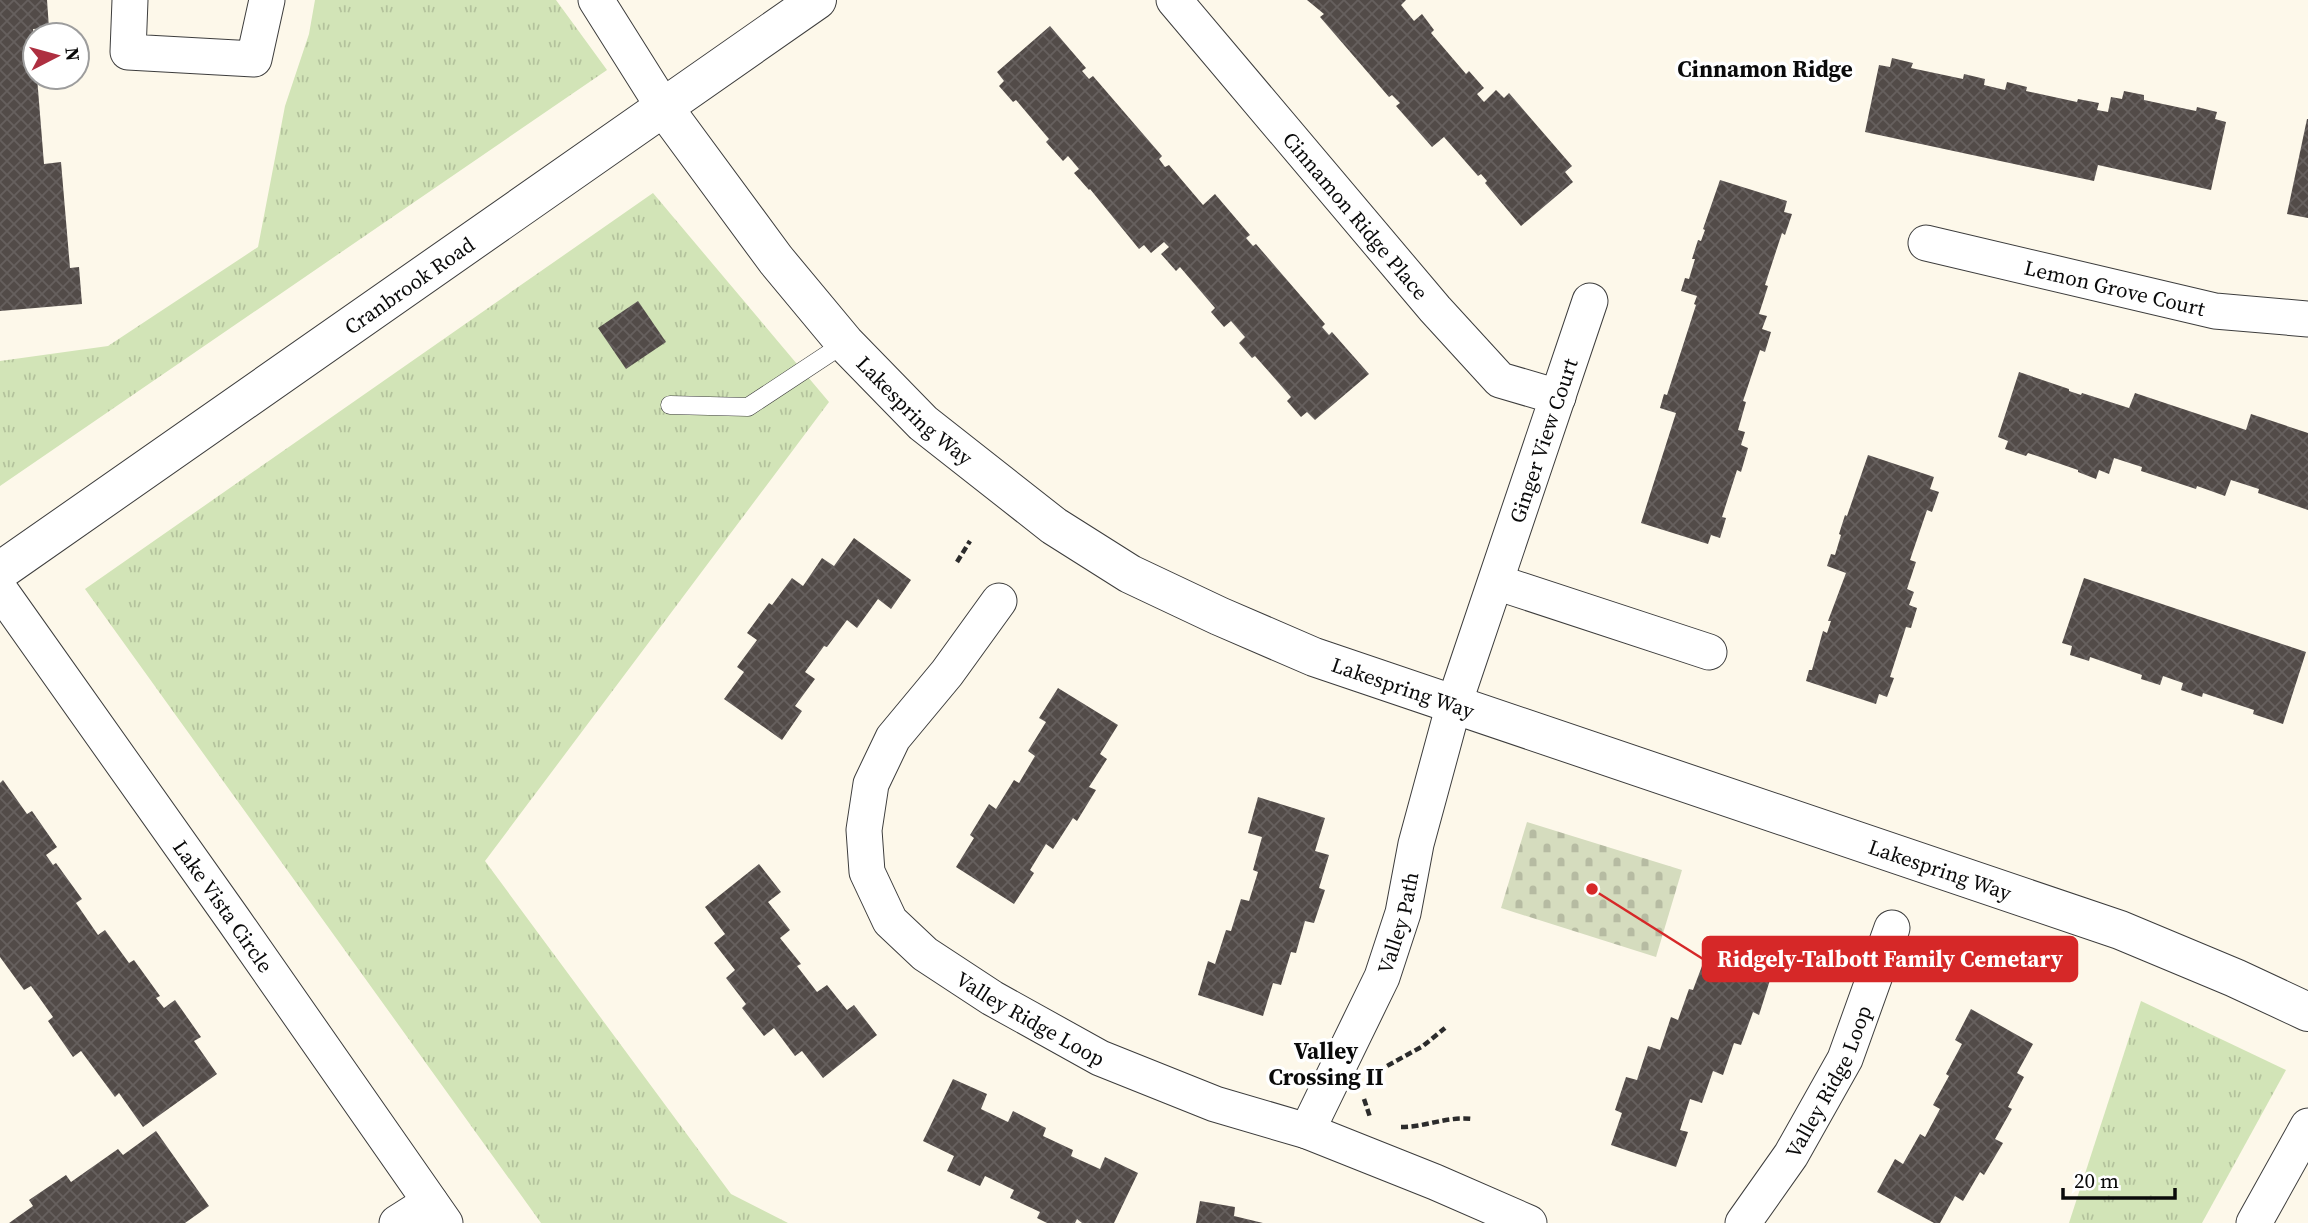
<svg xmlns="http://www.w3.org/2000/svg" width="2308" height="1223" font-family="'Source Serif 4',serif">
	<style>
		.grass { fill: url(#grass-tufts) }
		.cemetery { fill: url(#cemetery-stones) }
		.building { fill: url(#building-cross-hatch) }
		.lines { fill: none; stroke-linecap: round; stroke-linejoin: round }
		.service-casing { stroke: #3d3d3d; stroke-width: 19 }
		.minor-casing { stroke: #3d3d3d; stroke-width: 37 }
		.tertiary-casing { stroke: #3d3d3d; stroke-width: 40 }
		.path { stroke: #2c2c2c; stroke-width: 4.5; stroke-dasharray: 7 3.5; stroke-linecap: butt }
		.service { stroke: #fff; stroke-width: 18 }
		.minor { stroke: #fff; stroke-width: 35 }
		.tertiary { stroke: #fff; stroke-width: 38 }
		.labels { text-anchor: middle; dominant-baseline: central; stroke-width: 7; stroke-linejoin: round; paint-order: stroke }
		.street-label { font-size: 21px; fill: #0a0a0a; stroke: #fff }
		.neighbourhood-label { font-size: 23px; font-weight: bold; fill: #0a0a0a; stroke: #fff }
		.leader { fill: none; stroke: #d62828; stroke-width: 2.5 }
		.callout-dot { fill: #d62828; stroke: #fff; stroke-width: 2.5 }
		.callout { fill: #d62828; stroke: #d62828; stroke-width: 2.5 }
		.callout-label { font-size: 23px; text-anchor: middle; font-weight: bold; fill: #fff }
	</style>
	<defs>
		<pattern id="grass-tufts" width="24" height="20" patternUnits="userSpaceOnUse" patternTransform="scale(1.75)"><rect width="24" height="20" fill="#d2e4b7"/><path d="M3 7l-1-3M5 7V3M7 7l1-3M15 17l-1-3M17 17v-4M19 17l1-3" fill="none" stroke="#b3c29c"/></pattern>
		<pattern id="cemetery-stones" width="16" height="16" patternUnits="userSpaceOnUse" patternTransform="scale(1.75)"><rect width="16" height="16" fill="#d5dcbe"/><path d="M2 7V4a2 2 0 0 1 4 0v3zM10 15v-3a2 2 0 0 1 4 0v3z" fill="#b6bba2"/></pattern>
		<pattern id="building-cross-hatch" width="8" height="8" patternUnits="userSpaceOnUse" patternTransform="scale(1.75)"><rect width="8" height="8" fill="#524b48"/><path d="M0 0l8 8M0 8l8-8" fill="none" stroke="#66605e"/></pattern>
	</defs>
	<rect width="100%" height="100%" fill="#fdf8ea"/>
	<!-- grass -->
	<g class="grass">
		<path d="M 315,0 L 556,0 L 607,70 L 0,486 L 0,361 L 108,346 L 258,247 L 285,106 L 309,34 Z"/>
		<path d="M 653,193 L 829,402 L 485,861 L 731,1194 L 788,1223 L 541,1223 L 85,589 Z"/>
		<path d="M 2141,1001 L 2286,1070 L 2202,1223 L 2069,1223 Z"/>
	</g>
	<!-- cemetery -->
	<path class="cemetery" d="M 1527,822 L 1682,870 L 1656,957 L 1501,908 Z"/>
	<!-- building -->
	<g class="building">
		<path d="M 0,0 L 47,0 L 49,28 L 33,29 L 35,77 L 37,77 L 44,164 L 61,162 L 70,268 L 79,267 L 82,304 L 0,311 Z"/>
		<path d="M 1307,0 L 1406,0 L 1401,5 L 1414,21 L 1422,14 L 1434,30 L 1431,33 L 1466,74 L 1469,71 L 1484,88 L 1477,94 L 1484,102 L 1496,90 L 1504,98 L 1509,93 L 1572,166 L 1565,172 L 1573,182 L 1521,226 L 1485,183 L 1487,181 L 1481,174 L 1478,176 L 1444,137 L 1432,147 L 1396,106 L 1400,103 L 1392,95 L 1389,97 L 1320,17 L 1324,14 Z"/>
		<path d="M 1050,26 L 1086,68 L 1082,71 L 1089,79 L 1093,76 L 1162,156 L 1159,159 L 1165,167 L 1169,165 L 1203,205 L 1215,194 L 1250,235 L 1246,238 L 1253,246 L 1256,244 L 1325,324 L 1322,327 L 1329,335 L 1332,332 L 1369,374 L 1315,420 L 1307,412 L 1301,417 L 1287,401 L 1291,397 L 1255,356 L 1252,358 L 1239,343 L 1245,337 L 1231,321 L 1224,327 L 1211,312 L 1215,308 L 1180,267 L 1176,271 L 1161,254 L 1169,247 L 1164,242 L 1151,253 L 1144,245 L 1139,249 L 1090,189 L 1089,190 L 1074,173 L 1079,169 L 1068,156 L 1063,161 L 1046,142 L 1049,139 L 1016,100 L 1013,102 L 999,86 L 1004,81 L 997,72 Z"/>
		<path d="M 1892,58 L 1913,63 L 1911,68 L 1963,79 L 1964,74 L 1985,79 L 1984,85 L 2005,90 L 2007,82 L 2027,87 L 2026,91 L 2077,102 L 2078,99 L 2099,103 L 2097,110 L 2108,112 L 2111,97 L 2122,99 L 2124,91 L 2144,95 L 2144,100 L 2196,111 L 2197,107 L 2217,112 L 2215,119 L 2226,122 L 2211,190 L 2098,165 L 2094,181 L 1865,132 L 1879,65 L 1890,67 Z"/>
		<path d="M 2307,119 L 2308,119 L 2308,218 L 2287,214 Z"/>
		<path d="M 1720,180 L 1787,201 L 1784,212 L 1792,214 L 1785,235 L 1782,233 L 1765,285 L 1768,286 L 1759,314 L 1767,316 L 1762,329 L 1771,332 L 1765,352 L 1760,350 L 1743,401 L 1746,402 L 1738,430 L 1745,432 L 1741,445 L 1748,448 L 1741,472 L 1737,470 L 1722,517 L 1726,518 L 1720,538 L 1711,535 L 1708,544 L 1641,523 L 1676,413 L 1660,408 L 1664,394 L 1667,395 L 1696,305 L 1694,304 L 1697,296 L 1681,291 L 1685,278 L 1689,279 L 1695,259 L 1692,259 L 1698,240 L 1701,241 L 1705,230 L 1703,229 Z"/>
		<path d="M 638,301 L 666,342 L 626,369 L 598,328 Z"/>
		<path d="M 2019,372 L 2069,389 L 2069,391 L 2081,395 L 2082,393 L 2129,408 L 2135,393 L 2246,430 L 2251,414 L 2308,433 L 2308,510 L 2258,493 L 2259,489 L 2231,480 L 2225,496 L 2197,486 L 2196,489 L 2141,471 L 2142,467 L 2114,458 L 2109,474 L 2099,470 L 2096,479 L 2078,472 L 2078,470 L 2028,453 L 2026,456 L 2005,449 L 2008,441 L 1998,437 Z"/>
		<path d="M 1868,455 L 1934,477 L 1930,489 L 1939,492 L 1932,512 L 1927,510 L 1910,560 L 1916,562 L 1907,589 L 1914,592 L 1909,605 L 1917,608 L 1911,628 L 1906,627 L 1890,677 L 1894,678 L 1887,697 L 1879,694 L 1876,704 L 1806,681 L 1809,670 L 1812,670 L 1823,631 L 1827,633 L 1831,621 L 1828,621 L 1846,573 L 1827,566 L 1831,554 L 1835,555 L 1841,535 L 1839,534 L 1845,515 L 1847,516 Z"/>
		<path d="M 854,538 L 911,580 L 891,609 L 878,599 L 857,628 L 847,620 L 827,647 L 824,646 L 805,672 L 815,679 L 795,706 L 802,711 L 782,740 L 724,699 L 744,672 L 737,667 L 757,640 L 747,633 L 769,603 L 772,605 L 792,578 L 803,586 L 822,558 L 834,566 Z"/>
		<path d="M 2084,578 L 2306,652 L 2283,724 L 2253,714 L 2254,710 L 2203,693 L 2202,697 L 2181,690 L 2183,683 L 2163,676 L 2160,685 L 2141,679 L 2142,675 L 2090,657 L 2089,661 L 2070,655 L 2072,646 L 2062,643 Z"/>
		<path d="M 1058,688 L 1118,725 L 1100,754 L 1107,759 L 1089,787 L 1096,790 L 1077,821 L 1073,818 L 1053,849 L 1046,844 L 1030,870 L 1034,873 L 1014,904 L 956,867 L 974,838 L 970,835 L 989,804 L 996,809 L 1014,780 L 1019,783 L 1035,756 L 1028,751 L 1046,722 L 1039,718 Z"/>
		<path d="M 3,780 L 27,814 L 32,811 L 57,847 L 46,855 L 53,865 L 56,863 L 82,899 L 76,903 L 98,935 L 105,930 L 129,963 L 134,960 L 160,996 L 156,998 L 164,1008 L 175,1000 L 201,1037 L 194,1041 L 217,1074 L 143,1127 L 119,1093 L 115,1097 L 81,1051 L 73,1057 L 48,1021 L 53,1017 L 31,986 L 24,990 L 0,957 L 0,783 Z"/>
		<path d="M 1258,797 L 1325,818 L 1315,851 L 1329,855 L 1319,888 L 1325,890 L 1314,923 L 1305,921 L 1296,953 L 1291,952 L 1281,985 L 1273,983 L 1263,1016 L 1198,995 L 1208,961 L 1215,964 L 1226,930 L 1231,931 L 1241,899 L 1249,901 L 1258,872 L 1253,870 L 1262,837 L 1248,833 Z"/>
		<path d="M 759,864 L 781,892 L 768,902 L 790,930 L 780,938 L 801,964 L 797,966 L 817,992 L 827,985 L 847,1010 L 854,1005 L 877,1035 L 823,1078 L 802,1051 L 795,1056 L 774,1028 L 764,1036 L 742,1008 L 746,1004 L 726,978 L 735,970 L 714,943 L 725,934 L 705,907 Z"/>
		<path d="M 1705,958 L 1770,980 L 1759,1015 L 1753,1012 L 1741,1045 L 1734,1043 L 1723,1075 L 1713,1071 L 1702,1103 L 1690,1099 L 1680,1130 L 1688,1132 L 1676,1167 L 1611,1145 L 1622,1113 L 1615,1110 L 1626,1077 L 1637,1080 L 1648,1046 L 1660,1050 L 1671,1017 L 1678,1020 L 1689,989 L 1693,990 Z"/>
		<path d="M 1971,1009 L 2033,1044 L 2017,1073 L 2024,1077 L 2008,1107 L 2012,1109 L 1995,1139 L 2003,1143 L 1984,1175 L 1980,1172 L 1963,1201 L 1955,1196 L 1940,1223 L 1934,1223 L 1877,1192 L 1895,1159 L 1903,1164 L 1920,1134 L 1925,1137 L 1940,1109 L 1933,1105 L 1949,1076 L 1946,1074 L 1962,1044 L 1955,1040 Z"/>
		<path d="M 953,1079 L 987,1094 L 981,1109 L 1008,1122 L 1013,1111 L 1046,1128 L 1043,1136 L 1073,1150 L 1071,1156 L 1100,1169 L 1105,1157 L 1138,1173 L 1114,1223 L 1082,1223 L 1077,1219 L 1075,1223 L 1047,1223 L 1037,1218 L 1040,1212 L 1010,1198 L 1014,1190 L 985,1176 L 980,1186 L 947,1171 L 954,1156 L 923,1141 Z"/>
		<path d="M 156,1131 L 209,1206 L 185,1223 L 9,1223 L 33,1206 L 29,1200 L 66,1175 L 71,1182 L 118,1149 L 123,1155 Z"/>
		<path d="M 1200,1201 L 1235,1207 L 1234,1216 L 1263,1223 L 1196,1223 Z"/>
	</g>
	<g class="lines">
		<!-- service casing -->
		<g class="service-casing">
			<path id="service" d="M 670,405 L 748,407 L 845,343"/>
		</g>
		<!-- minor casing -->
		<g class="minor-casing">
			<g id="minor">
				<path d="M 130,0 L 128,52 L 254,59 L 267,0"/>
				<path d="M 596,0 L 664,108"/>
				<path id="s1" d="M 1174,0 L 1435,309 L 1500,380 L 1558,397"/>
				<path id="s2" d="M 1926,243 L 2215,311 L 2308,319"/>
				<path d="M 1496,582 L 1709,652"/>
				<path id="s3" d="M 0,590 L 233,919 L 445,1223"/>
				<path id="s4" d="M 999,601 L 947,673 L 893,738 L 871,784 L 864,830 L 867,872 L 890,921 L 925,954 L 992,998 L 1100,1058 L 1215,1104 L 1307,1131 L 1435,1182 L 1529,1223"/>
				<path id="s5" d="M 1307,1131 L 1382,977 L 1403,913 L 1416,844 L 1454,704 L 1590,301"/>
				<path d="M 397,1223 L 430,1202"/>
				<path id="s6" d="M 1743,1223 L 1791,1155 L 1845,1059 L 1892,928"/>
				<path d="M 2254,1223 L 2308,1126"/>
			</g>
		</g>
		<!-- tertiary casing -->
		<g class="tertiary-casing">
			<g id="tertiary">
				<path id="s7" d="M 664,108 L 776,260 L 845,343 L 923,423 L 1054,526 L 1130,574 L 1219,616 L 1314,657 L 2120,930 L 2235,978 L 2308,1012"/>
				<path id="s8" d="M 0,571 L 817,0"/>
			</g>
		</g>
		<!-- path -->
		<g class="path">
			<path d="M 957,562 L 970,541"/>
			<path d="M 1378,1071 L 1423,1046 L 1445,1028"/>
			<path d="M 1364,1099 L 1370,1117"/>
			<path d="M 1401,1127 C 1427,1127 1446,1116 1473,1119"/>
		</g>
		<!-- service -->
		<use href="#service" class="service"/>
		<!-- minor -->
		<use href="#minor" class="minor"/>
		<!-- tertiary -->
		<use href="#tertiary" class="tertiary"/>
	</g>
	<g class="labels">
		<!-- street labels -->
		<g class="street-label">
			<text stroke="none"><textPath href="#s1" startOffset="282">Cinnamon Ridge Place</textPath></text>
			<text stroke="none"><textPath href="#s8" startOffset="499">Cranbrook Road</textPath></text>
			<text stroke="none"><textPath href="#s2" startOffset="194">Lemon Grove Court</textPath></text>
			<text stroke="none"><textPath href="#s7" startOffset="394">Lakespring Way</textPath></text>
			<text stroke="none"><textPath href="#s5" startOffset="732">Ginger View Court</textPath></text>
			<text stroke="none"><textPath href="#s7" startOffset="961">Lakespring Way</textPath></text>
			<text stroke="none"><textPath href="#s7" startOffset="1528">Lakespring Way</textPath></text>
			<text stroke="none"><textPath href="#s3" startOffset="387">Lake Vista Circle</textPath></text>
			<text stroke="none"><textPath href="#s5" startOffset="228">Valley Path</textPath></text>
			<text stroke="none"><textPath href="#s4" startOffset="539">Valley Ridge Loop</textPath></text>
			<text stroke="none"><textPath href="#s6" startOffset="166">Valley Ridge Loop</textPath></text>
		</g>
		<!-- neighbourhood labels -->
		<g class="neighbourhood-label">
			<text x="1765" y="69">Cinnamon Ridge</text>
			<text x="1326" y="1051">Valley<tspan x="1326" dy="26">Crossing II</tspan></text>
		</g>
	</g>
	<!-- callouts -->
	<path class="leader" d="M1592 889L1703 959"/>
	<circle class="callout-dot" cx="1592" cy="889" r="7"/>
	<rect class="callout" x="1703" y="937" width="374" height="44" rx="7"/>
	<g class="callout-label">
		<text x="1890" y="967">Ridgely-Talbott Family Cemetary</text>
	</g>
	<!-- north arrow -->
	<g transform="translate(56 56) rotate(84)"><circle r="33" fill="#ffffff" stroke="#9d9d9d" stroke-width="2"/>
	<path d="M0-5L12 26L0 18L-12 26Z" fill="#ae2f40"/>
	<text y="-10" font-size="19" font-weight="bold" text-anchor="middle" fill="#0a0a0a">N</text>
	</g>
	<!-- scale -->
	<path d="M2063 1188v10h112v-10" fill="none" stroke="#0a0a0a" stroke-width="3.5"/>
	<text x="2074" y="1188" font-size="21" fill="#0a0a0a" stroke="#ffffff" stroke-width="5" paint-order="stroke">20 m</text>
</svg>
